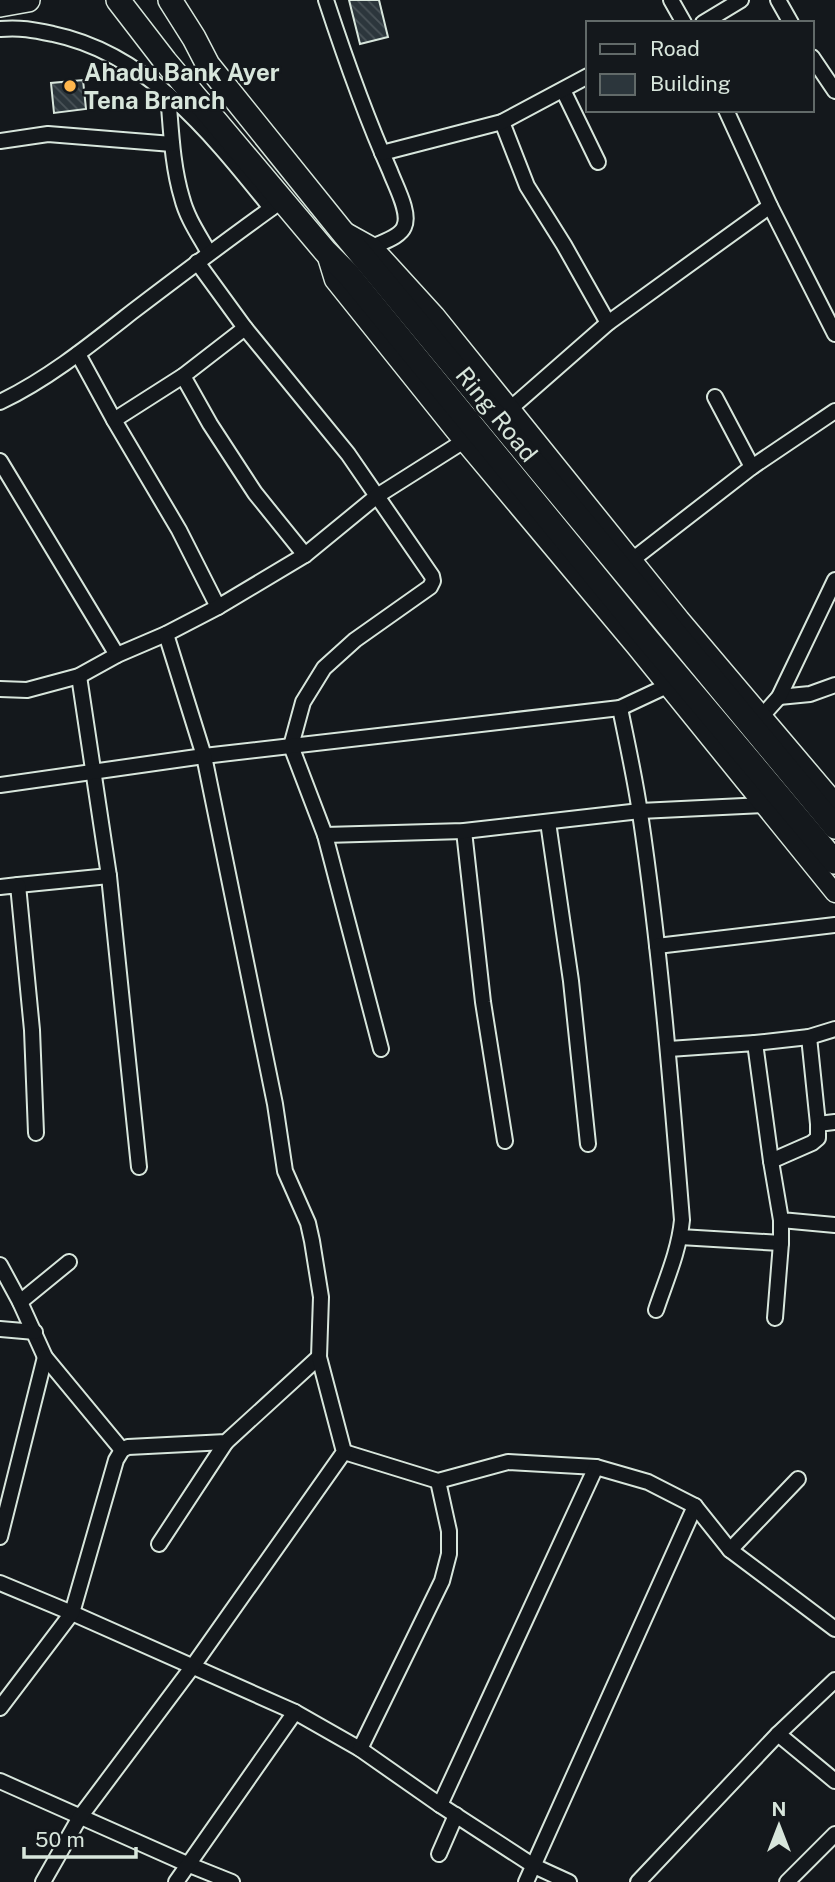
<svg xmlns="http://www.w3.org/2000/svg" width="835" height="1882" font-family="'Public Sans',sans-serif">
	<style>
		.building { fill: url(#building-back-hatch); stroke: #d8e6dc; stroke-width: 2 }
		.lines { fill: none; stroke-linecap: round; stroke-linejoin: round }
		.minor-casing { stroke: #d8e6dc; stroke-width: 18 }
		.tertiary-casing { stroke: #d8e6dc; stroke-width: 21 }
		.trunk-casing { stroke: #d8e6dc; stroke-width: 26 }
		.minor { stroke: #14181c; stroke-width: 14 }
		.tertiary { stroke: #14181c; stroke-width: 18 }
		.trunk { stroke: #14181c; stroke-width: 23 }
		.poi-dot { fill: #ffb74d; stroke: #14181c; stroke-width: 2.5 }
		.labels { text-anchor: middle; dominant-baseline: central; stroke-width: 5; stroke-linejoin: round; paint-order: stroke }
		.poi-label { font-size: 24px; font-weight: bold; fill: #d8e6dc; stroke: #14181c; text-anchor: start }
		.street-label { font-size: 24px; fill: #d8e6dc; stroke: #14181c }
	</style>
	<defs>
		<pattern id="building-back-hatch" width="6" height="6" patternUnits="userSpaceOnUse" patternTransform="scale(1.75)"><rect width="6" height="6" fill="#2c363c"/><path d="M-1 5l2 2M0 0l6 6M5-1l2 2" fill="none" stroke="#4a5358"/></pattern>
	</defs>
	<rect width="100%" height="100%" fill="#14181c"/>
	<!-- building -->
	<g class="building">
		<path d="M 349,0 L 379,0 L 388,37 L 360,44 Z"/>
		<path d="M 83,80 L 86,109 L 54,113 L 51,83 Z"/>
	</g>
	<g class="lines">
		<!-- minor casing -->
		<g class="minor-casing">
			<g id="minor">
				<path d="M 326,0 C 345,58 365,115 390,171 C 395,185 411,213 404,227 C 400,237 382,242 373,247"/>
				<path d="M 671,0 L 684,23"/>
				<path d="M 778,0 L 791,23"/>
				<path d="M 703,23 L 741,0"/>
				<path d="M 0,29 C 20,27 34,30 53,34 C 149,54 212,135 271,208"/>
				<path d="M 812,57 L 835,91"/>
				<path d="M 563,90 L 598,162"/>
				<path d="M 168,94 C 171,128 172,165 182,198 C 187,218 199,235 209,253"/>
				<path d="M 726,110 L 770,206 L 835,334"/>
				<path d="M 502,122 L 527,186 L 564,245 L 608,323"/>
				<path d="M 0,141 L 48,134 L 172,144"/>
				<path d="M 382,153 L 502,122 L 588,76"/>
				<path d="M 197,262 L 245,328 L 348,454 L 432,576 L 433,581 L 430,587 L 355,640 L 324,668 L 303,702 L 291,746 L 325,835"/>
				<path d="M 78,354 L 114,420 L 179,530 L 218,607"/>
				<path d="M 183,376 L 210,424 L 255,493 L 305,555"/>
				<path d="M 715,397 L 752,467"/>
				<path d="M 0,402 C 48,379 90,345 132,312 C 182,274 232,236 283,200"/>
				<path d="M 511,408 L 608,323 L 770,206"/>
				<path d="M 114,420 L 183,376 L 245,328"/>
				<path d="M 0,461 L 117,655"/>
				<path d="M 632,560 L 752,467 L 835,411"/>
				<path d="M 79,676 L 109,876 L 139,1167"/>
				<path d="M 0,689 L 27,690 L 79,676 L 117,655 L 166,634 L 218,607 L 305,555 L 377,496 L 464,441"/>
				<path d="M 779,697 L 810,694 L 835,685"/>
				<path d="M 620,708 L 667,686"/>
				<path d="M 762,716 L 779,697 L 835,580"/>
				<path d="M 0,785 L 204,756 L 620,708 C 627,743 635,778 640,813 C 660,948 671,1084 682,1220 C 679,1251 666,1280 656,1310"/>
				<path d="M 548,822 L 571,981 L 588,1144"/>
				<path d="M 464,831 L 483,1002 L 505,1141"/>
				<path d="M 18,885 L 109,876"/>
				<path d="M 0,887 L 18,885 L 32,1030 L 36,1133"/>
				<path d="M 657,946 L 835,925"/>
				<path d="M 809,1037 L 818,1124"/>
				<path d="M 755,1043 L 809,1037 L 835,1029"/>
				<path d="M 381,1049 L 325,835 L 464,831 L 640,811 L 764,805"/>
				<path d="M 669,1049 L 755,1043 L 771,1161 L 781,1220 L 835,1225"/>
				<path d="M 771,1161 L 812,1143 L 818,1138 L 818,1124 L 835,1122"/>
				<path d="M 680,1237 L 781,1243"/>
				<path d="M 0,1265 L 20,1302 L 45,1357 L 122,1450"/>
				<path d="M 20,1302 L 69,1262"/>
				<path d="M 775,1318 L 781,1243 L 781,1220"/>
				<path d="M 0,1329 L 35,1332"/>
				<path d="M 344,1452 L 438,1481 L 508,1462 L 596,1467 L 648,1482 L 695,1506 L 730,1550 L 835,1629"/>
				<path d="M 0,1537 L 45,1357"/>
				<path d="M 159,1544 L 226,1442"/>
				<path d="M 730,1550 L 798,1479"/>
				<path d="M 0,1583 L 72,1613 L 295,1712 L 360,1749 L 440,1805 L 534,1866 L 569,1882"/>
				<path d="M 0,1708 L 72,1613 L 116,1460 L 122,1450 L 128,1447 L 226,1442 L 319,1357"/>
				<path d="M 778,1734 L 835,1781"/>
				<path d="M 360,1749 L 442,1581 L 449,1554 L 449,1531 L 438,1481"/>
				<path d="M 0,1781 L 187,1864 L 232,1882"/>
				<path d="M 440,1805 L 596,1467"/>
				<path d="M 439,1854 L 456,1815"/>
				<path d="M 43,1882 L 80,1817 L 193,1666 L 344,1452 L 319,1357 L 321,1297 L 312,1241 L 308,1223 L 285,1171 L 275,1104 L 204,756 L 166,634"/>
				<path d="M 176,1882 L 295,1712"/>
				<path d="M 526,1882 L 695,1506"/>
				<path d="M 638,1882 L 778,1734 L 835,1680"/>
				<path d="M 787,1882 L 835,1834"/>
			</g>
		</g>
		<!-- tertiary casing -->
		<g class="tertiary-casing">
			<g id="tertiary">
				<path d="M 346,232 L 373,247 L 435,315 L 680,619 L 835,802"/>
				<path d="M 326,254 L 334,280 L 455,431 L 635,646 L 835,893"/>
			</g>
		</g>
		<!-- trunk casing -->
		<g class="trunk-casing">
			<g id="trunk">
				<path d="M 118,0 L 165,61 L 325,251 L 348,274 L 648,640 L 835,862"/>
				<path d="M 170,0 L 194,38 L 208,65 L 340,229 L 835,827"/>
				<path d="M 0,5 L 28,0"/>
			</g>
		</g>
		<!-- minor -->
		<use href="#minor" class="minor"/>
		<!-- tertiary -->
		<use href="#tertiary" class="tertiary"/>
		<!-- trunk -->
		<use href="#trunk" class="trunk"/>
	</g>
	<!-- markers -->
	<circle class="poi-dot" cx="70" cy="86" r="7"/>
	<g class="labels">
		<!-- poi labels -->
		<g class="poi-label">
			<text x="84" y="72">Ahadu Bank Ayer<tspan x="84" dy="28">Tena Branch</tspan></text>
		</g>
		<!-- street labels -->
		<g class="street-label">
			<text transform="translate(497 414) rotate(51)">Ring Road</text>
		</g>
	</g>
	<!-- legend -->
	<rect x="586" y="21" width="228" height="91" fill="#14181c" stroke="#626a69" stroke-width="2"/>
	<rect x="600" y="44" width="35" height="10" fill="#14181c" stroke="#626a69" stroke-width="2"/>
	<text x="650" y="56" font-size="21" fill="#d8e6dc">Road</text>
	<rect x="600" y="74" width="35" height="21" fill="#2c363c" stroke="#626a69" stroke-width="2"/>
	<text x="650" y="91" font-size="21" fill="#d8e6dc">Building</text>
	<!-- north arrow -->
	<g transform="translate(779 1826)" stroke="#14181c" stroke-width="5" paint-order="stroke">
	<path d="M0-5L12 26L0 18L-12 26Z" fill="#d8e6dc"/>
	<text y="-10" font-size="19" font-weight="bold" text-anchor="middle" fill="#d8e6dc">N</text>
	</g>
	<!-- scale -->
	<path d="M24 1847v10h112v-10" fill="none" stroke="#d8e6dc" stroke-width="3.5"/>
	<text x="35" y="1847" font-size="21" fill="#d8e6dc" stroke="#14181c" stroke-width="5" paint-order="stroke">50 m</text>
</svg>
